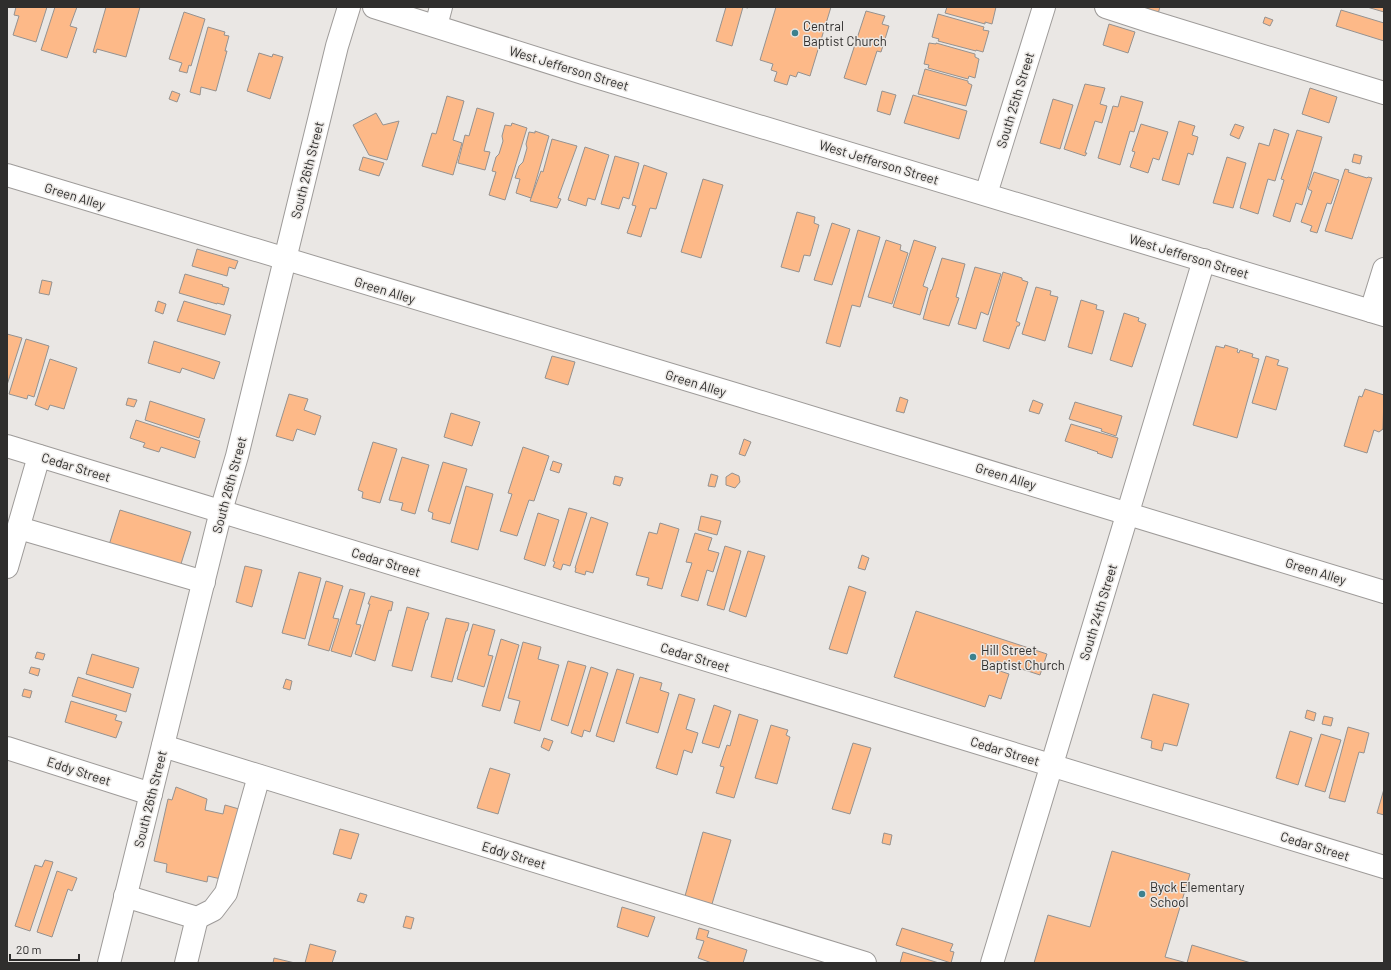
<svg xmlns="http://www.w3.org/2000/svg" width="1391" height="970" font-family="Barlow,sans-serif">
  <rect width="100%" height="100%" fill="#eae7e4"/>
  <g fill="#fdb988" stroke="#959290">
    <polygon points="16,7 47,7 36,42 13,35 19,16 14,15"/>
    <polygon points="55,7 77,7 70,26 77,28 67,58 41,50"/>
    <polygon points="106,7 140,7 126,57 97,49 96,53 93,52"/>
    <polygon points="726,7 748,7 748,8 743,7 732,46 716,41"/>
    <polygon points="776,7 831,7 810,76 798,72 796,77 790,75 787,85 774,81 777,72 771,70 773,64 760,60"/>
    <polygon points="947,7 996,7 992,24 985,22 985,24 945,13"/>
    <polygon points="1124,7 1160,7 1157,17"/>
    <polygon points="1367,7 1384,7 1384,12"/>
    <polygon points="1341,10 1384,23 1384,41 1336,26"/>
    <polygon points="866,11 885,16 882,24 889,26 881,52 877,51 866,85 844,78"/>
    <polygon points="184,12 205,19 191,66 189,65 187,73 179,71 182,63 169,59"/>
    <polygon points="938,14 984,27 983,30 989,31 983,52 976,50 976,51 938,41 939,39 932,37"/>
    <polygon points="1265,17 1273,20 1270,26 1263,23"/>
    <polygon points="1109,24 1135,32 1128,53 1103,45"/>
    <polygon points="208,27 225,32 224,35 229,36 225,51 227,51 216,91 201,87 200,95 190,92"/>
    <polygon points="929,43 936,44 936,43 975,54 975,57 979,59 975,78 969,76 968,79 928,68 929,65 924,64"/>
    <polygon points="259,53 272,57 273,54 283,57 270,99 247,91"/>
    <polygon points="925,69 968,81 968,83 972,85 966,106 918,94"/>
    <polygon points="1085,84 1105,88 1100,104 1107,106 1102,123 1095,121 1085,153 1087,153 1085,156 1064,149"/>
    <polygon points="1310,88 1337,97 1329,123 1302,114"/>
    <polygon points="172,91 180,94 177,102 169,99"/>
    <polygon points="882,91 896,95 890,115 877,111"/>
    <polygon points="913,95 967,111 959,139 904,123"/>
    <polygon points="447,96 464,101 453,140 462,143 453,175 422,166 432,133 436,134"/>
    <polygon points="1121,96 1143,102 1134,132 1130,131 1120,165 1098,158 1113,106 1118,107"/>
    <polygon points="1053,99 1073,105 1060,149 1040,143"/>
    <polygon points="477,108 494,113 484,151 490,152 485,170 458,163 465,135 469,136"/>
    <polygon points="376,113 383,125 399,121 387,160 369,155 353,125"/>
    <polygon points="1179,121 1195,126 1192,135 1198,137 1193,155 1188,153 1179,185 1162,180"/>
    <polygon points="512,123 527,128 505,200 489,195 496,172 492,171 496,157 499,154 503,141 502,136 505,125 511,126"/>
    <polygon points="1141,124 1168,132 1159,160 1153,158 1148,173 1130,167 1135,152 1132,151"/>
    <polygon points="1235,124 1244,127 1239,139 1230,135"/>
    <polygon points="1274,129 1289,134 1275,181 1268,179 1258,214 1240,208 1259,143 1269,146"/>
    <polygon points="1297,130 1322,137 1302,205 1296,203 1290,222 1273,216 1284,180 1281,179"/>
    <polygon points="535,131 549,136 531,198 516,193 520,179 515,178 519,166 523,162 527,148 526,144 529,132 535,133"/>
    <polygon points="552,139 577,146 558,198 561,199 557,208 530,201 541,171 543,172"/>
    <polygon points="585,147 609,155 595,200 588,198 586,206 568,200"/>
    <polygon points="1354,154 1362,156 1360,164 1352,162"/>
    <polygon points="615,156 639,163 629,199 623,197 619,209 601,204"/>
    <polygon points="363,157 384,163 379,176 359,170"/>
    <polygon points="1227,157 1246,163 1233,208 1213,203"/>
    <polygon points="644,165 667,173 656,209 650,208 641,237 627,233 636,206 632,205"/>
    <polygon points="1345,169 1349,170 1348,172 1367,178 1368,177 1372,178 1352,239 1325,231"/>
    <polygon points="1314,172 1339,180 1331,204 1327,203 1317,233 1310,231 1312,226 1301,222 1312,191 1308,189"/>
    <polygon points="703,179 723,185 701,258 681,252"/>
    <polygon points="797,212 815,217 814,223 819,225 810,256 804,255 799,272 781,267"/>
    <polygon points="832,223 850,229 832,285 814,280"/>
    <polygon points="858,230 880,237 860,307 852,305 840,347 826,343"/>
    <polygon points="886,240 901,245 900,250 908,253 892,304 868,297"/>
    <polygon points="914,240 936,247 923,286 928,288 920,315 893,307"/>
    <polygon points="197,249 238,261 235,269 229,267 227,276 192,266"/>
    <polygon points="942,258 965,264 956,297 959,298 949,326 923,319 931,290 932,290"/>
    <polygon points="975,267 1001,274 988,315 981,312 976,329 958,324"/>
    <polygon points="1003,272 1022,278 1022,280 1028,282 1016,321 1020,323 1019,326 1017,326 1009,349 983,341"/>
    <polygon points="185,274 223,285 222,286 229,288 224,305 217,303 217,304 179,293"/>
    <polygon points="42,280 52,282 49,295 39,293"/>
    <polygon points="1036,287 1051,291 1050,295 1058,297 1045,341 1022,334"/>
    <polygon points="1081,300 1097,305 1096,309 1104,311 1092,354 1068,347"/>
    <polygon points="158,301 166,304 163,314 155,311"/>
    <polygon points="184,301 231,315 225,335 177,321"/>
    <polygon points="1124,313 1139,318 1138,321 1146,324 1132,367 1110,360"/>
    <polygon points="7,334 22,338 7,385"/>
    <polygon points="26,339 49,346 34,397 28,395 27,399 9,394"/>
    <polygon points="154,341 220,362 214,379 182,368 180,373 148,363"/>
    <polygon points="1225,345 1238,349 1237,352 1239,353 1240,350 1253,354 1252,357 1259,359 1237,438 1193,425 1216,346 1224,348"/>
    <polygon points="552,356 575,362 568,385 545,378"/>
    <polygon points="1266,356 1279,360 1277,365 1288,368 1276,410 1252,403"/>
    <polygon points="50,359 77,368 64,409 50,405 48,410 35,405"/>
    <polygon points="1365,389 1384,395 1383,429 1379,432 1374,430 1367,453 1344,446 1359,396 1362,397"/>
    <polygon points="289,394 308,399 304,410 321,416 315,435 297,429 293,441 276,436"/>
    <polygon points="900,397 908,400 904,413 896,411"/>
    <polygon points="128,398 137,400 134,407 126,405"/>
    <polygon points="1033,400 1043,404 1039,414 1029,411"/>
    <polygon points="150,401 205,419 199,438 145,420"/>
    <polygon points="1075,402 1122,416 1116,436 1101,431 1102,429 1069,419"/>
    <polygon points="451,413 480,422 472,446 444,437"/>
    <polygon points="136,420 200,441 195,458 161,447 159,452 143,447 145,443 130,438"/>
    <polygon points="1071,424 1118,438 1112,458 1097,453 1098,452 1065,441"/>
    <polygon points="744,439 751,442 745,456 739,454"/>
    <polygon points="373,442 397,449 380,503 362,498 363,492 358,490"/>
    <polygon points="523,447 549,456 534,501 529,500 517,536 500,531 512,494 508,493"/>
    <polygon points="402,457 429,465 415,514 401,510 403,503 389,500"/>
    <polygon points="553,461 562,464 559,473 550,470"/>
    <polygon points="443,462 467,469 450,524 432,519 433,513 428,511"/>
    <polygon points="732,473 739,476 740,482 735,488 726,485 726,477"/>
    <polygon points="711,474 718,476 715,487 708,486"/>
    <polygon points="615,476 623,478 620,486 613,484"/>
    <polygon points="466,486 493,494 478,550 451,542"/>
    <polygon points="569,508 587,513 570,566 563,564 561,570 553,567 555,562 553,561"/>
    <polygon points="120,510 191,532 180,567 109,545"/>
    <polygon points="538,513 559,520 545,566 524,559"/>
    <polygon points="701,516 721,521 717,535 698,530"/>
    <polygon points="591,517 608,523 593,573 586,571 585,575 575,572 576,568 575,568"/>
    <polygon points="660,523 679,529 662,589 647,585 649,578 636,575 649,532 657,534"/>
    <polygon points="695,533 712,538 708,550 719,553 713,572 707,570 698,601 681,596 692,563 686,562"/>
    <polygon points="725,546 741,551 724,610 707,605"/>
    <polygon points="748,551 765,556 746,617 729,611"/>
    <polygon points="862,555 869,558 865,570 858,568"/>
    <polygon points="245,566 262,570 252,607 236,602"/>
    <polygon points="299,572 321,578 305,639 282,633"/>
    <polygon points="326,581 343,586 333,618 339,619 329,651 308,645"/>
    <polygon points="849,586 866,592 847,654 829,649"/>
    <polygon points="350,589 365,593 356,624 361,625 351,657 331,651"/>
    <polygon points="371,596 393,602 391,611 389,610 375,661 355,654 370,604 368,604"/>
    <polygon points="407,607 429,613 427,620 426,620 412,671 392,666"/>
    <polygon points="916,611 1047,654 1040,675 997,661 994,669 1009,674 1001,699 989,695 985,707 894,677"/>
    <polygon points="446,618 469,623 467,631 466,631 452,682 431,677"/>
    <polygon points="473,624 495,630 488,655 493,656 484,687 457,679"/>
    <polygon points="501,639 519,645 500,711 482,706"/>
    <polygon points="523,642 541,647 538,659 559,665 540,731 514,723 520,701 508,698"/>
    <polygon points="37,652 45,654 43,660 35,658"/>
    <polygon points="92,654 139,668 133,688 86,674"/>
    <polygon points="568,661 586,666 568,726 551,720"/>
    <polygon points="31,667 40,669 38,676 29,673"/>
    <polygon points="591,667 608,673 590,732 584,730 582,737 571,733"/>
    <polygon points="617,669 634,674 614,742 596,736"/>
    <polygon points="78,677 131,694 126,712 72,696"/>
    <polygon points="640,677 662,683 660,690 669,693 658,733 626,723"/>
    <polygon points="286,679 292,681 290,690 283,688"/>
    <polygon points="24,689 32,691 30,698 22,696"/>
    <polygon points="679,694 695,699 686,729 698,733 692,753 684,750 677,775 656,768"/>
    <polygon points="1153,694 1189,704 1177,746 1164,743 1162,751 1151,748 1152,741 1141,738"/>
    <polygon points="71,701 117,715 115,720 122,722 116,738 65,722"/>
    <polygon points="714,705 731,711 719,748 702,743"/>
    <polygon points="1307,710 1316,713 1314,721 1305,718"/>
    <polygon points="739,714 758,720 734,798 716,793 724,767 720,766 727,745 730,746"/>
    <polygon points="1324,716 1333,718 1331,726 1322,724"/>
    <polygon points="771,725 788,730 786,735 790,737 777,784 755,778"/>
    <polygon points="1348,727 1369,733 1364,753 1359,752 1345,802 1329,798"/>
    <polygon points="1290,731 1312,738 1298,785 1276,778"/>
    <polygon points="1321,734 1341,740 1325,792 1305,786"/>
    <polygon points="544,738 553,741 549,751 541,747"/>
    <polygon points="853,743 871,748 850,814 832,809"/>
    <polygon points="490,768 510,774 498,814 477,808"/>
    <polygon points="176,787 207,799 205,810 223,814 225,805 239,809 221,879 208,876 207,882 166,872 167,864 154,861 168,799 172,800"/>
    <polygon points="1384,789 1384,815 1377,813"/>
    <polygon points="340,829 359,834 351,859 333,854"/>
    <polygon points="703,832 731,840 712,904 685,896"/>
    <polygon points="884,833 892,835 890,845 882,843"/>
    <polygon points="1112,851 1190,874 1165,957 1187,963 1192,945 1251,963 1034,963 1048,915 1090,927"/>
    <polygon points="45,860 53,862 30,931 15,926 35,865 42,867"/>
    <polygon points="57,871 77,878 72,891 68,889 52,937 37,932"/>
    <polygon points="360,893 367,895 364,903 357,901"/>
    <polygon points="622,907 655,917 648,937 617,927"/>
    <polygon points="406,916 414,918 411,929 403,927"/>
    <polygon points="699,928 709,931 707,937 747,950 743,963 712,963 698,958 704,941 696,939"/>
    <polygon points="902,928 953,944 950,951 954,952 951,963 896,945"/>
    <polygon points="310,944 336,951 332,963 305,963"/>
    <polygon points="903,952 939,963 900,963"/>
    <polygon points="274,958 295,963 273,963"/>
  </g>
  <g fill="none" stroke-linecap="round" stroke-linejoin="round">
    <defs>
      <g id="minor">
        <polyline points="374,7 583,73 1384,315"/>
        <polyline points="1106,7 1149,21 1384,93"/>
        <polyline points="436,26 441,7"/>
        <path d="M7,175C466,315 926,449 1384,592"/>
        <polyline points="986,194 1044,7"/>
        <polyline points="1371,311 1384,269"/>
        <polyline points="7,446 1384,867"/>
        <polyline points="19,528 204,582"/>
        <polyline points="7,567 39,456"/>
        <polyline points="163,746 865,963"/>
        <polyline points="7,748 151,794"/>
        <polyline points="125,896 197,918 213,910 226,893 259,776"/>
        <polyline points="109,963 221,511 237,456 337,46 349,7"/>
        <polyline points="186,963 197,918"/>
        <polyline points="992,963 1204,260"/>
      </g>
    </defs>
    <use href="#minor" stroke="#9e9b99" stroke-width="24"/>
    <use href="#minor" stroke="#fff" stroke-width="22"/>
  </g>
  <g fill="#3c818e" stroke="#eae7e4" stroke-width="1.5">
    <circle cx="795" cy="33" r="4"/>
    <circle cx="973" cy="657" r="4"/>
    <circle cx="1142" cy="894" r="4"/>
  </g>
  <g text-anchor="middle" stroke-width="3" stroke-linejoin="round" paint-order="stroke">
    <g font-size="13" fill="#2f2e2d" stroke="#eae7e4" text-anchor="start">
      <text x="803" y="31">Central<tspan x="803" dy="15">Baptist Church</tspan></text>
      <text x="981" y="655">Hill Street<tspan x="981" dy="15">Baptist Church</tspan></text>
      <text x="1150" y="892">Byck Elementary<tspan x="1150" dy="15">School</tspan></text>
    </g>
    <g font-size="13" fill="#2f2e2d" stroke="#eae7e4">
      <text transform="translate(569 68) rotate(17)" y="5">West Jefferson Street</text>
      <text transform="translate(1015 100) rotate(-73)" y="5">South 25th Street</text>
      <text transform="translate(879 162) rotate(17)" y="5">West Jefferson Street</text>
      <text transform="translate(307 170) rotate(-76)" y="5">South 26th Street</text>
      <text transform="translate(75 196) rotate(17)" y="5">Green Alley</text>
      <text transform="translate(1189 256) rotate(17)" y="5">West Jefferson Street</text>
      <text transform="translate(385 290) rotate(17)" y="5">Green Alley</text>
      <text transform="translate(696 383) rotate(17)" y="5">Green Alley</text>
      <text transform="translate(76 467) rotate(17)" y="5">Cedar Street</text>
      <text transform="translate(1006 476) rotate(17)" y="5">Green Alley</text>
      <text transform="translate(229 485) rotate(-75)" y="5">South 26th Street</text>
      <text transform="translate(386 562) rotate(17)" y="5">Cedar Street</text>
      <text transform="translate(1316 571) rotate(17)" y="5">Green Alley</text>
      <text transform="translate(1098 612) rotate(-73)" y="5">South 24th Street</text>
      <text transform="translate(695 657) rotate(17)" y="5">Cedar Street</text>
      <text transform="translate(1005 751) rotate(17)" y="5">Cedar Street</text>
      <text transform="translate(79 771) rotate(18)" y="5">Eddy Street</text>
      <text transform="translate(150 799) rotate(-76)" y="5">South 26th Street</text>
      <text transform="translate(1315 846) rotate(17)" y="5">Cedar Street</text>
      <text transform="translate(514 855) rotate(17)" y="5">Eddy Street</text>
    </g>
  </g>
  <rect width="1391" height="970" fill="none" stroke="#2f2e2d" stroke-width="16"/>
  <path d="M10 954v6h69v-6" fill="none" stroke="#2f2e2d" stroke-width="2"/>
  <text x="16" y="954" font-size="12" fill="#2f2e2d" stroke="#eae7e4" stroke-width="3" paint-order="stroke">20 m</text>
</svg>
